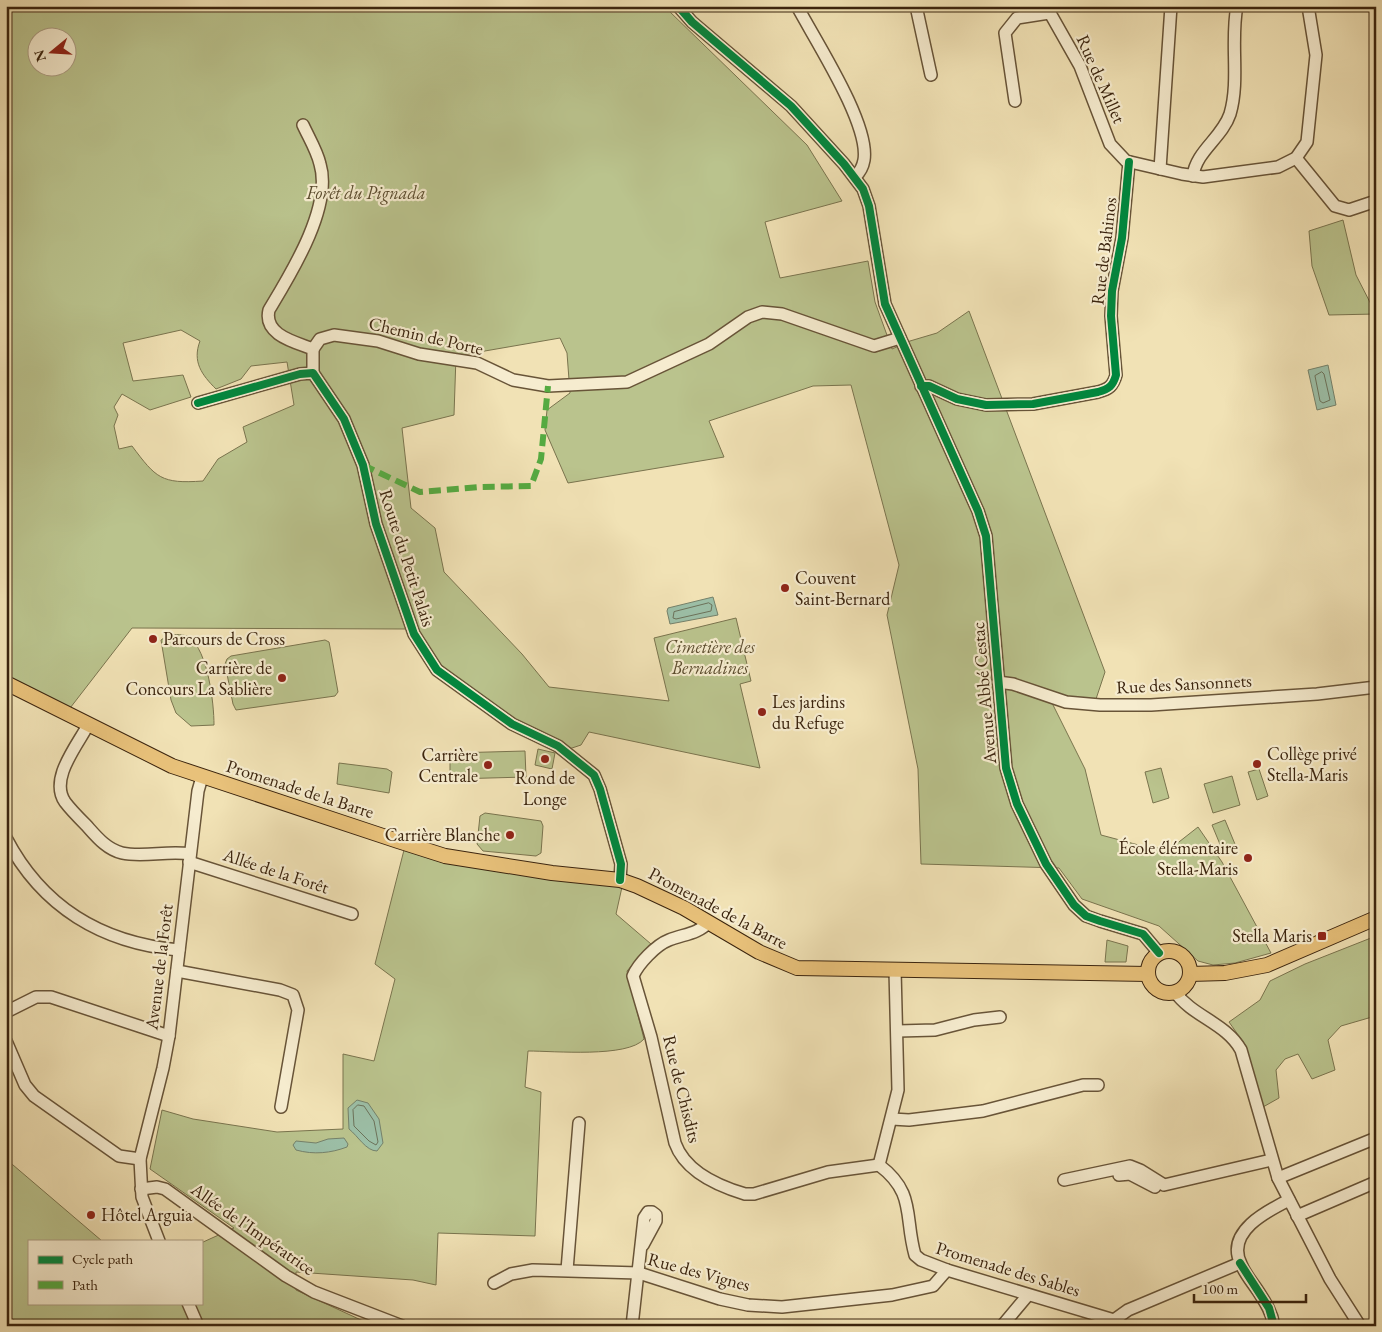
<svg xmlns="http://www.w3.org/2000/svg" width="1382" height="1332" font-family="'EB Garamond',serif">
  <rect width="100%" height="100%" fill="#f1e2b5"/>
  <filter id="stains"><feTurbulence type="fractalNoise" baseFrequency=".004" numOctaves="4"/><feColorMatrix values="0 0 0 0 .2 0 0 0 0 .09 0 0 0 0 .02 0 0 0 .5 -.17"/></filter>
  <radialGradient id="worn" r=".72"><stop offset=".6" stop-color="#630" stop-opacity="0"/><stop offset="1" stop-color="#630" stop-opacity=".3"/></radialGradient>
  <g fill="#bac38d" stroke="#7a744e" fill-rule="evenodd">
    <path d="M6,6H667L668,10L807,145L842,201L765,222L780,278L868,261L875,302L892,349L910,341L937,333L969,311L1105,672L1095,702L1048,695L1085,769L1101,835L1146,847L1170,849L1198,827L1222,862L1271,953L1235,963L1213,965L1198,961L1159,926L1082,899L1059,868L921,864L918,769L887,615L899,565L851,385L813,386L709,421L724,457L568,483L545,430L547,410L570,393L567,353L560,338L456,356L454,415L402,428L411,508L435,528L444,572L522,654L549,687L669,701L654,638L736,618L751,681L740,684L760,768L589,732L581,745L557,753L432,672L406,629L132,628L67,712L6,683ZM38,38H68V68H38ZM181,330L200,341C192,362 202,375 216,389L241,379L251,366L287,362L294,405L243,427L247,442L218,459L203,481C161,484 156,478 132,446L119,449L114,426L118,415L114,407L122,394L150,410L191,397L183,375L133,381L123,343Z"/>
    <polygon points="1343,220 1356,275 1376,314 1329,315 1312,266 1309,231"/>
    <path d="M170,634C175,635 184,634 189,637C208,651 214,703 214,725L191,726L176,713L171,700L161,640Z"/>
    <polygon points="325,640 329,642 330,647 338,692 335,696 236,710 233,704 225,664 227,659 231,656"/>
    <polygon points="538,749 555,753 552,769 535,765"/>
    <polygon points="525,751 526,777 453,779 450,775 450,756 453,753"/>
    <polygon points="339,763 387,769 392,772 389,793 337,784"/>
    <polygon points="1161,768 1169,798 1153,803 1145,772"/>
    <polygon points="1259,769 1268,796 1257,800 1248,772"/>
    <polygon points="1232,776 1240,805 1213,813 1204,784"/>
    <polygon points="485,813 541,821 543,826 541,853 536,856 483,851 477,844 480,816"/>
    <polygon points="1225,820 1237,849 1224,854 1212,825"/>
    <path d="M404,850L441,862L622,887L616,914L651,944L627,971L644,1039C628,1058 554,1051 528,1051L525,1087L541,1092L535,1236L438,1233L436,1285L413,1280L296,1272V1290L374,1326H22L6,1314V1159L102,1241H29V1303H201V1243L234,1228L150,1169L162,1110L193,1119L277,1132L343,1129V1054L374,1061L395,979L375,964Z"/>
    <polygon points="1376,936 1376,1012 1372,1017 1341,1026 1328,1040 1335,1070 1312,1079 1298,1054 1285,1059 1276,1070 1279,1098 1263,1107 1246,1046 1229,1022 1260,1000 1270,981 1305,964"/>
    <polygon points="1107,940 1128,946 1126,962 1105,962"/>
  </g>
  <g fill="#9cbfa7" stroke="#75816a">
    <polygon points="1328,365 1336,405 1317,410 1308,370"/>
    <polygon points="713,597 718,615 670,624 667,611 668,608"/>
    <path d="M357,1100L368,1103L379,1119L383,1143L377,1151C366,1151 358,1136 349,1129L348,1108Z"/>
    <path d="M344,1138L348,1144L347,1147C331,1153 314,1155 296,1150L293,1145L296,1141L316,1143L328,1139Z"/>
  </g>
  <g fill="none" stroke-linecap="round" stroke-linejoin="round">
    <g stroke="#6c725a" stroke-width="1">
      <polygon points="1322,372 1324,374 1330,400 1323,403 1320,401 1315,376"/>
      <polygon points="709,603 712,605 711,611 676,619 673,618 674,612"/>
      <polygon points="358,1105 364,1106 374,1121 378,1142 376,1145 369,1141 354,1126 353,1110"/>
    </g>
    <defs>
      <g id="minor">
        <polyline points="678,6 692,22 791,106 844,164 863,189 869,206 885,304 978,511 986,536 1006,768 1017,804 1046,864 1074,905 1086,916 1100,921 1143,934 1159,953"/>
        <path d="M797,6C815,40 870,124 864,160C863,166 859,173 855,177"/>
        <polyline points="916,6 931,75"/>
        <polyline points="1046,6 1080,66 1110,144 1126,161 1182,174 1203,177 1278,167 1296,158 1307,142 1316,55 1308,6"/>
        <polyline points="1015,101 1005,33 1017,18 1049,13"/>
        <path d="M303,125C309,138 317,151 320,164C333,207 290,275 269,310C263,335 295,342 313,349V373"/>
        <polyline points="1296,158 1335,206 1349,210 1376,201"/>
        <polyline points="1160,169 1171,6"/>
        <path d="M1193,176C1196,151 1222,138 1230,114C1240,80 1230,41 1237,6"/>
        <polyline points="313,349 320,339 334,335 378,341 419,354 477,363 513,380 548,386 627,382 709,344 748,317 762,312 782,314 874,346 900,338"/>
        <path d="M921,386H929L957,399L986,405L1033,404L1098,392C1109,389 1113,386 1116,375L1111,316L1112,291L1122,238L1129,162"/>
        <polyline points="198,403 300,374 313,373 344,419 363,465 376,524 414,634 437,670 512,724 558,746 594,775 600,789 621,864 620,880"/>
        <polyline points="998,682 1013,684 1066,702 1100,705 1151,705 1317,694 1376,687"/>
        <path d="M88,725C77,746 49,779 65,802C71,810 79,818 86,825C96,836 106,849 122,853C144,858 168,850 190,854"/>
        <path d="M6,838C42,907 102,943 179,950"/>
        <polyline points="189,862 352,914"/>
        <path d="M709,922C698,934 684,934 669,940C656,945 638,964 633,976L651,1037L675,1143C685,1171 718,1186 745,1194H754L828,1172L879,1165"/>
        <path d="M895,970L898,1090L879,1165C916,1193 904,1216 915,1255L921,1260L947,1270L1114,1320L1116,1326"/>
        <polyline points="177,971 280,990 293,995 298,1010 281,1107"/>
        <path d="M1175,992C1193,1017 1226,1023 1241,1050L1278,1178L1330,1279L1360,1326"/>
        <polyline points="6,1012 36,997 51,997 169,1036"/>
        <polyline points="898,1031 935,1030 974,1020 1000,1017"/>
        <polyline points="6,1041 25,1085 34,1096 119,1156 140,1159"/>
        <polyline points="892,1119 909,1120 983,1111 1083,1085 1098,1085"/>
        <polyline points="1119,1175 1130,1174 1155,1187"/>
        <polyline points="1278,1178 1376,1138"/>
        <polyline points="1064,1180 1130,1166 1140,1170 1164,1185 1271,1160"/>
        <polyline points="141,1189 157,1187 165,1189 286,1276 314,1292 402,1326"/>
        <polyline points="1297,1216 1376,1182"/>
        <polyline points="159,1241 142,1197 140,1159 163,1068 169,1036 198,791 202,777"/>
        <polyline points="567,1270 579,1123"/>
        <polyline points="494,1283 511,1274 533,1270 639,1273 720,1299 748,1305 782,1307 892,1295 933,1286 947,1270"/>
        <polyline points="188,1303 198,1326"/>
        <polyline points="1114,1320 1128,1310 1240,1263"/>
        <polyline points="632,1326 644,1218 648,1212 652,1212 656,1215 656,1221 643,1245"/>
        <polyline points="1002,1326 1028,1295"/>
        <path d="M1274,1326C1272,1312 1265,1302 1258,1291C1252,1282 1245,1274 1241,1264C1225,1232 1267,1211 1289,1200"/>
      </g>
      <g id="major">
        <polyline points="6,683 172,766 398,841 445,856 552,873 620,880 637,886 684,908 759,952 797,968 1148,974"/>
        <circle cx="1169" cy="972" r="21"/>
        <polyline points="1190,974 1225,973 1267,965 1376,918"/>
      </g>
    </defs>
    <use href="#minor" stroke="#685438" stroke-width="14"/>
    <use href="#major" stroke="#3b240e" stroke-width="16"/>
    <use href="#minor" stroke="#f6eccf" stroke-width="11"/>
    <use href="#major" stroke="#e8c17a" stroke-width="14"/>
    <polyline stroke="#55aa41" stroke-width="6" stroke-dasharray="12 6" stroke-linecap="butt" points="363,465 420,492 479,487 531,486 541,459 548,386"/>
    <defs>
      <g id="cycleway">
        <polyline points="678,6 692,22 791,106 844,164 863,189 869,206 885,304 978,511 986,536 1006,768 1017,804 1046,864 1074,905 1086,916 1100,921 1143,934 1159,953"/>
        <path d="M921,386H929L957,399L986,405L1033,404L1098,392C1109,389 1113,386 1116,375L1111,316L1112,291L1122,238L1129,162"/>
        <polyline points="198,403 300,374 313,373 344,419 363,465 376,524 414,634 437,670 512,724 558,746 594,775 600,789 621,864 620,880"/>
        <polyline points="1240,1263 1269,1308 1274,1326"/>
      </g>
    </defs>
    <use href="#cycleway" stroke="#f6eccf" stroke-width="11"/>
    <use href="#cycleway" stroke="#00873e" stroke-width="8"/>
  </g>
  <g fill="#8f2418" stroke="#f6eccf" stroke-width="2">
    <circle cx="785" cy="588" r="5"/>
    <circle cx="153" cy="639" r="5"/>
    <circle cx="282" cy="678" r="5"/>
    <circle cx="762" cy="712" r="5"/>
    <circle cx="545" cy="759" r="5"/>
    <circle cx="1257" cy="764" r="5"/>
    <circle cx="488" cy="765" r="5"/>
    <circle cx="510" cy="835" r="5"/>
    <circle cx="1248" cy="858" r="5"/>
    <rect x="1317" y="931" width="10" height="10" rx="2.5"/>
    <circle cx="91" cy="1215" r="5"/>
  </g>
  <g text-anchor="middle" stroke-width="4.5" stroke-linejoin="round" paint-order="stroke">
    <g font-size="18" fill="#3b240e" stroke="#f6eccf">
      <text transform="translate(1101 79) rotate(66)" y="6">Rue de Millet</text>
      <text transform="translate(1104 251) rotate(-83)" y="6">Rue de Bahinos</text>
      <text transform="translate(426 336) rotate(13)" y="6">Chemin de Porte</text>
      <text transform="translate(407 558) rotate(72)" y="6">Route du Petit Palais</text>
      <text transform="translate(1184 684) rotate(-3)" y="6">Rue des Sansonnets</text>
      <text transform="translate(984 693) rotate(-95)" y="6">Avenue Abbé Cestac</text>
      <text transform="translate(300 789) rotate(18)" y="6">Promenade de la Barre</text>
      <text transform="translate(276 871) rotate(18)" y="6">Allée de la Forêt</text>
      <text transform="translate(718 908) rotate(28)" y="6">Promenade de la Barre</text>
      <text transform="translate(159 967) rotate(-83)" y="6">Avenue de la Forêt</text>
      <text transform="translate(682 1089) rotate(76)" y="6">Rue de Chisdits</text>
      <text transform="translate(253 1229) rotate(35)" y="6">Allée de l'Impératrice</text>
      <text transform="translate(1008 1269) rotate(17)" y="6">Promenade des Sables</text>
      <text transform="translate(699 1272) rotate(15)" y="6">Rue des Vignes</text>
    </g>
    <g font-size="18" font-style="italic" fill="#5b4c2e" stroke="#f6eccf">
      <text x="366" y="199">Forêt du Pignada</text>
      <text x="710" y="653">Cimetière des<tspan x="710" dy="21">Bernadines</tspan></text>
    </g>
    <g font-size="18" fill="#3b240e" stroke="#f6eccf" text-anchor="start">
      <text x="795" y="584">Couvent<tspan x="795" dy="21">Saint-Bernard</tspan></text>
      <text x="163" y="645">Parcours de Cross</text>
      <text x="272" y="674" text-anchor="end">Carrière de<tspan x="272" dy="21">Concours La Sablière</tspan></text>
      <text x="772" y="708">Les jardins<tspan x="772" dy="21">du Refuge</tspan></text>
      <text x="1267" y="760">Collège privé<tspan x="1267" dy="21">Stella-Maris</tspan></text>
      <text x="478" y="761" text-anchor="end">Carrière<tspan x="478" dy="21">Centrale</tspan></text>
      <text x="545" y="784" text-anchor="middle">Rond de<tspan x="545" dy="21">Longe</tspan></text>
      <text x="500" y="841" text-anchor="end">Carrière Blanche</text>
      <text x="1238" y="854" text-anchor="end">École élémentaire<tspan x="1238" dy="21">Stella-Maris</tspan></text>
      <text x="1312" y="942" text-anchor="end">Stella Maris</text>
      <text x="101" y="1221">Hôtel Arguia</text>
    </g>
  </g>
  <rect width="1382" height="1332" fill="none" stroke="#f1e2b5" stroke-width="25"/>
  <rect x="8" y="8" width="1367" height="1317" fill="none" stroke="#3b240e" stroke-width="2.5"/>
  <rect x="12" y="12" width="1357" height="1307" fill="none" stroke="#3b240e"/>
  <rect x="28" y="1240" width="175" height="65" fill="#f6eccf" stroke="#ab9c82"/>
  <rect x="38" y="1256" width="25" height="8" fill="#00873e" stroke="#ab9c82"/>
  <text x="72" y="1264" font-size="15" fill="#3b240e">Cycle path</text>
  <rect x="38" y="1281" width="25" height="8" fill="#55aa41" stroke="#ab9c82"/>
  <text x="72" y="1290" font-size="15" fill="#3b240e">Path</text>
  <g transform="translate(52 52) rotate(252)"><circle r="24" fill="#f6eccf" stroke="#ab9c82"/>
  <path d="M0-4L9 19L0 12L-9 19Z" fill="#8f2418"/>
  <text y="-8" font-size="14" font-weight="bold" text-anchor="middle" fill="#3b240e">N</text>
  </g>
  <path d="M1194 1294v8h112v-8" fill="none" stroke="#3b240e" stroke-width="2.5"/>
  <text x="1202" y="1294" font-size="15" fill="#3b240e" stroke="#f6eccf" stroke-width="4" paint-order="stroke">100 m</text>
  <rect width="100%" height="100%" filter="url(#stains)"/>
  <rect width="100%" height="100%" fill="url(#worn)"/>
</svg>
